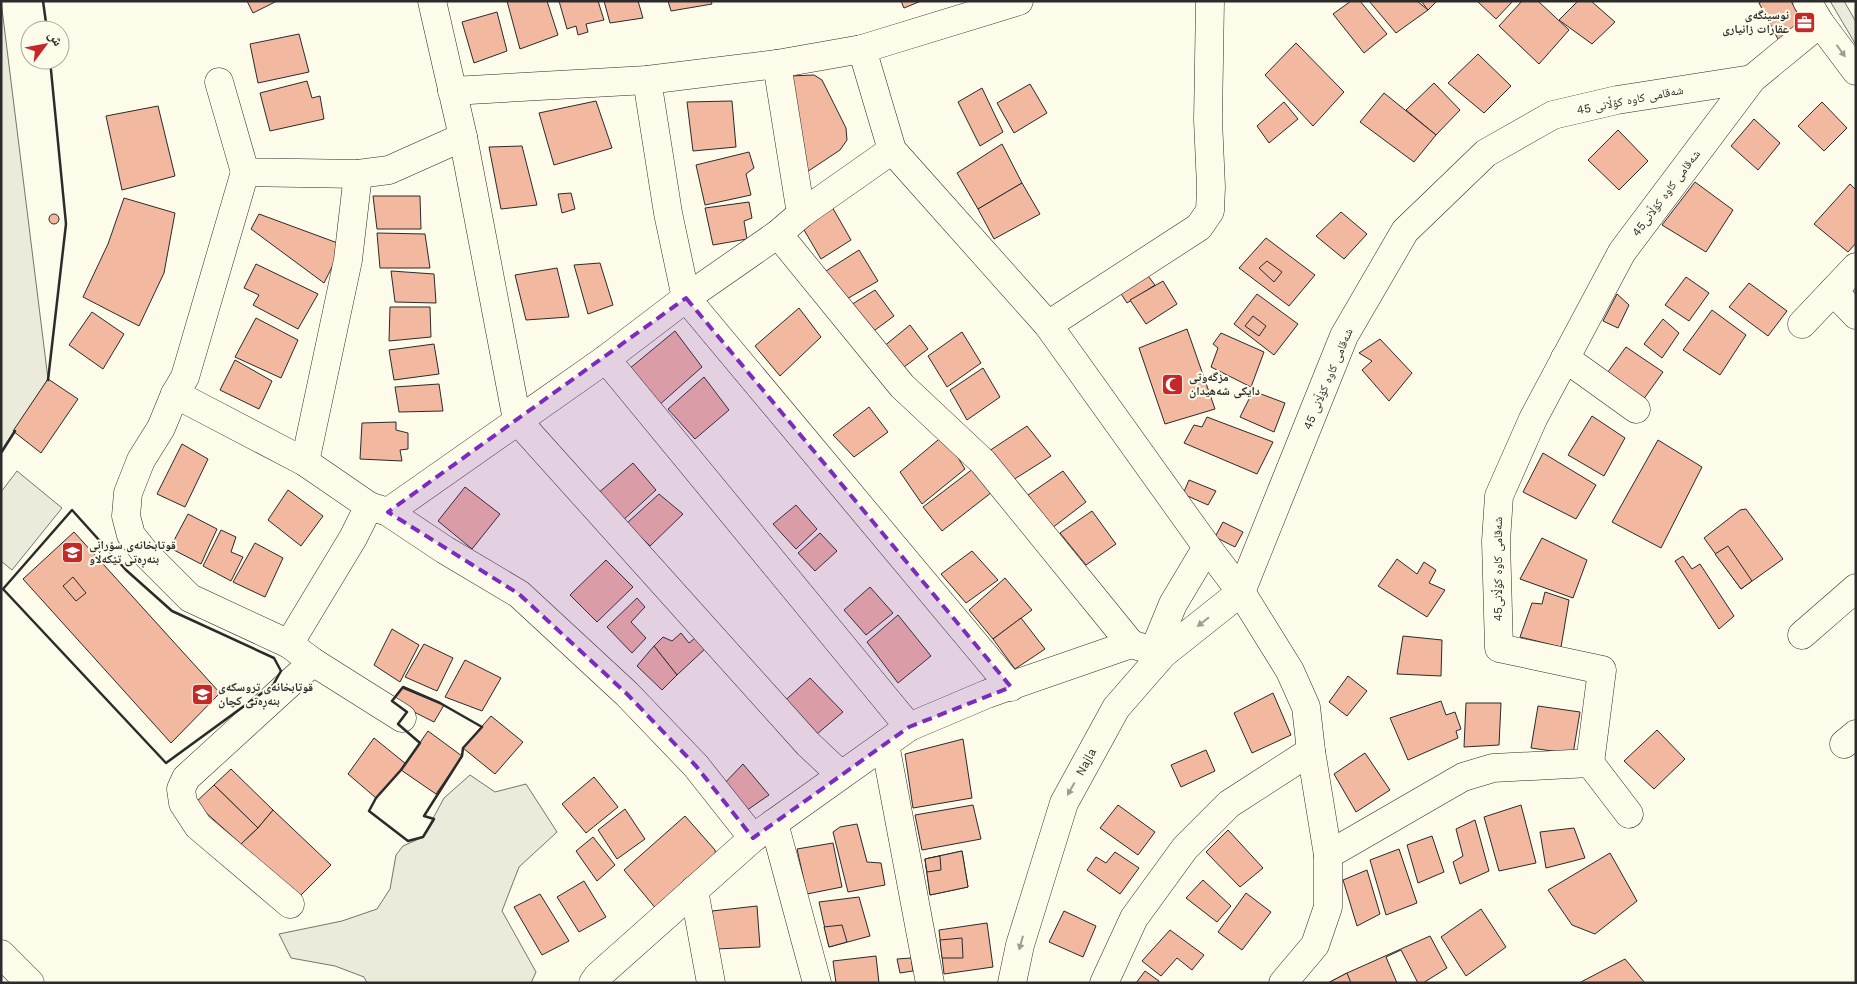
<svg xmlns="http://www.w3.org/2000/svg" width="1857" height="984" font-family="'Work Sans','Noto Naskh Arabic',sans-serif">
  <rect width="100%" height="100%" fill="#fdfbea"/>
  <g fill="#ecebdb" stroke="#74746e">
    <polygon points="1,1 48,379 1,451"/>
    <polygon points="1830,1 1844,1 1856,22 1856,45"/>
    <polygon points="17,471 62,508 12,570 1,561 1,492"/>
    <polygon points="470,775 495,792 526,784 557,832 519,867 502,911 536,972 531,983 367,983 364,977 335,966 291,958 279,934 342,921 377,909 390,889 396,855 403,846 423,837 444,798"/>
  </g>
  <g fill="#f2b8a0" stroke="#2b2b2b">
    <polygon points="247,1 277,1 253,13"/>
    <polygon points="507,1 547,1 558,35 520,49"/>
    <polygon points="559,1 598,1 604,20 586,24 588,32 578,35 576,26 567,29"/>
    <polygon points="604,1 638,1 643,18 610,23"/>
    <polygon points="668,1 711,1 712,4 671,11"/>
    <polygon points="901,1 921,1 904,8"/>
    <polygon points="1351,1 1360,1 1387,34 1364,53 1333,14"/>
    <polygon points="1369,1 1417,1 1428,10 1396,33"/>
    <polygon points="1421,1 1437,1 1428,10"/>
    <polygon points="1477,1 1513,1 1496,19"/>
    <polygon points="1522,1 1538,1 1569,30 1539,64 1499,26"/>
    <polygon points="1578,1 1591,1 1615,22 1592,44 1559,20"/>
    <polygon points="1762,1 1791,1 1805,28 1779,41 1759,3"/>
    <polygon points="497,12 507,51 474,63 462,22"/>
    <polygon points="299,34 309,72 258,83 250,44"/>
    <polygon points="1296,43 1344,92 1313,126 1265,75"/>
    <polygon points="1478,54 1511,86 1484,113 1448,83"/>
    <polygon points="814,75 822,80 846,128 847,140 840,150 804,174 790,76"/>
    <polygon points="307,81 312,98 320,96 324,119 270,131 260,93"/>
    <polygon points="1434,83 1460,110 1436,135 1406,110"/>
    <polygon points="1030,84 1047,113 1014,133 997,103"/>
    <polygon points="982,88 1003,132 980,146 958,102"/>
    <polygon points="1384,93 1436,135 1414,162 1360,122"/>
    <polygon points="596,101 612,148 554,165 539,113"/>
    <polygon points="732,101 736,147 693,151 687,102"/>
    <polygon points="1284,102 1298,119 1269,143 1257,126"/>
    <polygon points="1822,102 1847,128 1824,151 1798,126"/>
    <polygon points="158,106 175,176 122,190 106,116"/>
    <polygon points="1754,119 1780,143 1758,170 1731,146"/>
    <polygon points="1618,130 1648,161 1619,190 1588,160"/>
    <polygon points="1002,144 1022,183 978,209 957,173"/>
    <polygon points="522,146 537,205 501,209 489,147"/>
    <polygon points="749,152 754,168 746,174 751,195 705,205 696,165"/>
    <polygon points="1695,182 1733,210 1706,252 1662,225"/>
    <polygon points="1022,183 1040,214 994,239 978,209"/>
    <polygon points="1850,184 1856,190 1856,243 1848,252 1814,224"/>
    <polygon points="571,193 575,209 562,213 558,194"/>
    <polygon points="373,196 420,196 421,229 377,229"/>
    <polygon points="124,198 175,213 164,273 139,326 83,297 108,244"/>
    <polygon points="749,202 752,218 744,221 747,239 713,245 705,208"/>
    <polygon points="831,205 851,240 821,259 800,223"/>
    <polygon points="1341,212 1367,234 1344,259 1316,236"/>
    <polygon points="259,214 343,245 324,283 251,229"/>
    <circle cx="54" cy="219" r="5"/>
    <polygon points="377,233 425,234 430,268 380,268"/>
    <polygon points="1266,238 1315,275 1289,306 1239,268"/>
    <polygon points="859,250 878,281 845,300 826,271"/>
    <polygon points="1267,261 1282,272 1274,282 1259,268"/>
    <polygon points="600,263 613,305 588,314 574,265"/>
    <polygon points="256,264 318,294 298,329 253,305 259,295 244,288"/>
    <polygon points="557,268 569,317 526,320 515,275"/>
    <polygon points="1142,268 1155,285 1127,303 1116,286"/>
    <polygon points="391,271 434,274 436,303 395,302"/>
    <polygon points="1686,277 1709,293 1689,321 1665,305"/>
    <polygon points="1163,281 1177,304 1146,324 1130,300"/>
    <polygon points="1749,283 1787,311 1768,336 1729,307"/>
    <polygon points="875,290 894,316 867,336 846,308"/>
    <polygon points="1257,294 1298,324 1274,355 1234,324"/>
    <polygon points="1617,294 1629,305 1618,328 1603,321"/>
    <polygon points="390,307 430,307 431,337 389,341"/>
    <polygon points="799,308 821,337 780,376 755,346"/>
    <polygon points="1712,310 1746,335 1720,375 1683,350"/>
    <polygon points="92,312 124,334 103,369 69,345"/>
    <polygon points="1253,316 1266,326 1259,336 1245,326"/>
    <polygon points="256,318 298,340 281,378 235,357"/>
    <polygon points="1663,319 1679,333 1662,358 1644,344"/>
    <polygon points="910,325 928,349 900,370 883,347"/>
    <polygon points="1187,329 1215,409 1165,424 1139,348"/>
    <polygon points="675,331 702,367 658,406 629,369"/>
    <polygon points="962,332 981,363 947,387 928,356"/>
    <polygon points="1221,333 1264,352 1251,387 1211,367 1218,348 1213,344"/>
    <polygon points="1380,339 1412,373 1389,401 1362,370 1372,361 1359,353"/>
    <polygon points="434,344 439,374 394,380 389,350"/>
    <polygon points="1626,347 1663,372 1643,400 1605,376"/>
    <polygon points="235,360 272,381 259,409 220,390"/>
    <polygon points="983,368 1000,397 967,420 950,390"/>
    <polygon points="704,377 729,410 695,439 668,409"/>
    <polygon points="48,379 78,399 41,453 13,431"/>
    <polygon points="439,384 443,411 399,412 395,387"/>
    <polygon points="1253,391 1285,403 1274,432 1240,417"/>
    <polygon points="869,407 888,432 854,457 833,435"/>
    <polygon points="1592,416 1625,438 1604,476 1568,455"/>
    <polygon points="1207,417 1273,442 1257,474 1184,443 1194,425 1202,427"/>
    <polygon points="396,422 396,430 408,433 408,449 400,450 402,461 360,459 362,423"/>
    <polygon points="1027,426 1051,456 1013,480 989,451"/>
    <polygon points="944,435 965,469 922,504 900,472"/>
    <polygon points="1658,440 1702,467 1661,548 1612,522"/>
    <polygon points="182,444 208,459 185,507 157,494"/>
    <polygon points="1543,453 1596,485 1576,519 1523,492"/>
    <polygon points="633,463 656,490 620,523 596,495"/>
    <polygon points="978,465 996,489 942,531 923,507"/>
    <polygon points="1063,471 1086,502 1052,528 1028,495"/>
    <polygon points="1189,480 1216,491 1208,505 1183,494"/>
    <polygon points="465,487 500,514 472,549 438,521"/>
    <polygon points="288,490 323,516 301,546 268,520"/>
    <polygon points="659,494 683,514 650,546 627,523"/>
    <polygon points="796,505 817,529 796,549 773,524"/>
    <polygon points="1746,509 1783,559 1741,589 1704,538 1740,510"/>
    <polygon points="1092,511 1116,544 1086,565 1060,533"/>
    <polygon points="188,514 217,529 201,564 170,548"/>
    <polygon points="1223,522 1243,532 1235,547 1215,537"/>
    <polygon points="221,530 236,537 231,552 243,557 231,581 203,566"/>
    <polygon points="74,532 220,693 171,743 23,579"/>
    <polygon points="820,533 837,551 815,571 798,553"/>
    <polygon points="1542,538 1587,560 1573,598 1520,579"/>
    <polygon points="255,543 283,558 265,597 233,582"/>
    <polygon points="1728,546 1752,581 1741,589 1715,554"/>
    <polygon points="972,551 998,580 966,603 941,574"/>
    <polygon points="1683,556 1692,569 1700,564 1734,616 1719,629 1675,561"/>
    <polygon points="1397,559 1417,574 1424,562 1436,570 1429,583 1445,590 1427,617 1378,586"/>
    <polygon points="606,560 633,587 597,622 570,595"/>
    <polygon points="73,577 86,593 76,601 63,586"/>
    <polygon points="1005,578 1032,610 993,639 969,610"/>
    <polygon points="870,587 893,613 866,635 844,610"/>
    <polygon points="1545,592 1569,600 1561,647 1520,637 1532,603 1542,604"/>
    <polygon points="637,598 645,607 631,622 646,638 632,653 607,627"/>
    <polygon points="898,615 931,656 898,683 867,642"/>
    <polygon points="1021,618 1045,649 1015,669 993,639"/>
    <polygon points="392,629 419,645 400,682 374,665"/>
    <polygon points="681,633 689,643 695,638 706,648 677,675 654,646 663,637 672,641"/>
    <polygon points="1403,636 1442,640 1441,676 1397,674"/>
    <polygon points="424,644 453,658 437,691 405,677"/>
    <polygon points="654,646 677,675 662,690 637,666"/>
    <polygon points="465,660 501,678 482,711 445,697"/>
    <polygon points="1348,676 1367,691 1347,716 1329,702"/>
    <polygon points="810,678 843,712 811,739 780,705"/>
    <polygon points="402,688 444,705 434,722 392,701"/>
    <polygon points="1273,693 1291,735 1252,753 1234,713"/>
    <polygon points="1441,701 1446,715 1455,712 1461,729 1456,731 1458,738 1408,760 1390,718"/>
    <polygon points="1466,703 1501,703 1499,745 1464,747"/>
    <polygon points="1538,706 1580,712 1573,754 1531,748"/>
    <polygon points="491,716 523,742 495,774 463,748"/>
    <polygon points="1657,730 1685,759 1654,789 1624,761"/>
    <polygon points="428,731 462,756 436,794 401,770"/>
    <polygon points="374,738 406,764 376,798 348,774"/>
    <polygon points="963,739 972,798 913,808 905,754"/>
    <polygon points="1206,750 1215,771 1181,787 1171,765"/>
    <polygon points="1365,753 1390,790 1356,812 1334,774"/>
    <polygon points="743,764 769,795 740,815 719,789"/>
    <polygon points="231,769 273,810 258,828 214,785"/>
    <polygon points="594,777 618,807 586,833 562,804"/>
    <polygon points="214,785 258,828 241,844 195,803"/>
    <polygon points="973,805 981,839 922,850 915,815"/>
    <polygon points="1118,805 1155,832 1138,855 1100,828"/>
    <polygon points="1521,805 1536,863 1499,871 1484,817"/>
    <polygon points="625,809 645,839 617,859 598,830"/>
    <polygon points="273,810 331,865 300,896 241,844 258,828"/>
    <polygon points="685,816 715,850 716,859 657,910 624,870"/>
    <polygon points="1475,820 1489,871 1460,884 1453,862 1463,856 1456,829"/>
    <polygon points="857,824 867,862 881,863 885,885 848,892 833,832 840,827"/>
    <polygon points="1574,828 1585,858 1546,868 1540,832"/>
    <polygon points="1228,830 1263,868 1240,887 1206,852"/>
    <polygon points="1432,836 1444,872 1418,883 1407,845"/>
    <polygon points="593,837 615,865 597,881 576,851"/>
    <polygon points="833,843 842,887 807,894 797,849"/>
    <polygon points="1399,849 1417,903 1386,915 1370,860"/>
    <polygon points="962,851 968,887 930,895 925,859"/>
    <polygon points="962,851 968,887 930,895 925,859"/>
    <polygon points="1115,852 1139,868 1120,894 1087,870 1096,857 1106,863"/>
    <polygon points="1610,853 1637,901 1595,934 1572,925 1548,890"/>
    <polygon points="940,856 941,870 927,872 925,859"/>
    <polygon points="1367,870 1380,914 1357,926 1343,880"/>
    <polygon points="1203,880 1231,906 1217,922 1186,898"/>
    <polygon points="584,881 606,917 579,932 557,897"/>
    <polygon points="1246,893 1271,912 1242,950 1218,932"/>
    <polygon points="540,894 569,941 542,955 514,907"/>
    <polygon points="859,897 870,936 829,947 819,902"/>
    <polygon points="757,906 760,947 716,949 712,911"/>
    <polygon points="1481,909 1506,947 1466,976 1441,937"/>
    <polygon points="1064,911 1096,926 1083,957 1049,942"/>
    <polygon points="987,923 993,967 944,974 939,930"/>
    <polygon points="842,925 847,942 829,947 824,927"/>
    <polygon points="1170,930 1204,955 1192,970 1177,958 1161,976 1142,961"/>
    <polygon points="1430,936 1447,968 1423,983 1418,983 1401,950 1386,957 1397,983 1328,983 1347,973"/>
    <polygon points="962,938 963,958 942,958 940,940"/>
    <polygon points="876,956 879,983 836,983 833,961"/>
    <polygon points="911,958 913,971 900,973 897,959"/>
    <polygon points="1625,959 1645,983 1579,983"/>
    <polygon points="1145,971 1159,981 1158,983 1136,983"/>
    <polygon points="1347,973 1351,983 1328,983"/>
  </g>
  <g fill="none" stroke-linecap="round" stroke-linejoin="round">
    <defs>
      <g id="minor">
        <polyline points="432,1 463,137 517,420 808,744 841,775"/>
        <polyline points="862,49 892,150 1048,325 1199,227 1210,211 1211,187 1208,120 1210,1"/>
        <polyline points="777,64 801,214"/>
        <polyline points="647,80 668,213 686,298 1011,687"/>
        <polyline points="219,82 245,172 358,174 389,170 463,137"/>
        <polyline points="452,91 647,80 777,64 862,49 1019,1"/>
        <polyline points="245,172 185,377 175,394 161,428 141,460 128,493 126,516 131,535 147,555 190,598 289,644 313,662 402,718"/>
        <polyline points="778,234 902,386 983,462 1131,644 1163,654 1159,638 1173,604 1207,547"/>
        <polyline points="1833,291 1856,315"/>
        <polyline points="1802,324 1856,267"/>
        <polyline points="1048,325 1207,547 1241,592 1344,336 1405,231 1486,153 1553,115 1617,100 1752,79"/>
        <polyline points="1565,358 1636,409"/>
        <polyline points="606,359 909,727"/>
        <polyline points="175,394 305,462 369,506 388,512 445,550 519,594 627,694 696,766 753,838"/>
        <polyline points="305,462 348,260 358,174"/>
        <polyline points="388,512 606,359 686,298 778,234 801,214 892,150"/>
        <polyline points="1802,635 1856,588"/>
        <polyline points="289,644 353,538 369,506"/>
        <polyline points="885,744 930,983"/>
        <polyline points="1844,744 1856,734"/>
        <polyline points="1590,763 1629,814"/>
        <polyline points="774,823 817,983"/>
        <polyline points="1328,855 1463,777 1493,768 1590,763 1602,670 1499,648 1496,541 1499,496 1533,419 1622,252 1752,79 1820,23"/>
        <polyline points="694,890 711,983"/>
        <polyline points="290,904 198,826 183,803 181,789 186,778 313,662"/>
        <polyline points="1,954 30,983"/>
        <polyline points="593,983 598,976 753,838 909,727 987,694 1131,644"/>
        <polyline points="1012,983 1020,945 1064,803 1116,708 1163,654 1241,592 1290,671 1306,707 1311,751 1328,855 1328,907 1315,945 1283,983"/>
        <polyline points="1104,983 1134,918 1185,848 1229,804 1311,751"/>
      </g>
      <polyline id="major" points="1807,1 1820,23 1856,71"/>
    </defs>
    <use href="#minor" stroke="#2b2b2b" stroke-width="29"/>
    <use href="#major" stroke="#2b2b2b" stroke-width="29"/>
    <use href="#minor" stroke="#fdfbea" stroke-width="28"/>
    <use href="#major" stroke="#fdfbea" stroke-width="28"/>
    <g stroke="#2b2b2b" stroke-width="2.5">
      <polyline points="43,1 47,30"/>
      <polyline points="48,380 66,224 50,60"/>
      <polyline points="1,453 15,431"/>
      <polygon points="72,510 126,570 172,611 274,658 281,671 273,685 166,763 3,589"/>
      <polygon points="403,687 440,703 482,727 463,748 462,756 424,816 434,819 423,837 408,841 369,811 376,798 401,770 420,743 398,724 407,712 392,701"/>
    </g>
  </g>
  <defs><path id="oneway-solid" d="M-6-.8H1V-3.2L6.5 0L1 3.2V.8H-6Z" transform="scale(1.25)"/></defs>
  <g fill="#9e9d94">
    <use href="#oneway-solid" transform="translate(1841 51) rotate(54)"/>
    <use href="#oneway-solid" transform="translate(1203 622) rotate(142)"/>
    <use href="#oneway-solid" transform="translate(1071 789) rotate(119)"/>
    <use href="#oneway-solid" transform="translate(1021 943) rotate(105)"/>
  </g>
  <path fill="#7b2cbf" fill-opacity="0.2" stroke="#7b2cbf" stroke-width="4" stroke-dasharray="10 6" stroke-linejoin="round" d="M686,298L1011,687L909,727L753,838L696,766L627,694L519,594L388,512Z"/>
  <defs>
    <symbol id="office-square" viewBox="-11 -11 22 22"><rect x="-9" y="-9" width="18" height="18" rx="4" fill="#c62828" stroke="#fdfbea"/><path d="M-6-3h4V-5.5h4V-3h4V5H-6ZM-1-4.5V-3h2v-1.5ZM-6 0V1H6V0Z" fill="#fff"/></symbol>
    <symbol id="mosque-square" viewBox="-11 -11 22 22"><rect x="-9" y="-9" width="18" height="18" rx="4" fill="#c62828" stroke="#fdfbea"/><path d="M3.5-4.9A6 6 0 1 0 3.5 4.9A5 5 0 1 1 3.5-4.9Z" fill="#fff"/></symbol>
    <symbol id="school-square" viewBox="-11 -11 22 22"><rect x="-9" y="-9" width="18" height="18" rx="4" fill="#c62828" stroke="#fdfbea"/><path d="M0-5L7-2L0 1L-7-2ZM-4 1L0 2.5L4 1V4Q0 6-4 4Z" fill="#fff"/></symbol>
  </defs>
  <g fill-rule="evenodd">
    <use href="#office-square" x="1792" y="10" width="25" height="25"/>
    <use href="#mosque-square" x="1160" y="372" width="25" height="25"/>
    <use href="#school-square" x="60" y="540" width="25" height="25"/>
    <use href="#school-square" x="190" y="682" width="25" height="25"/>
  </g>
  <g text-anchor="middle" stroke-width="4" stroke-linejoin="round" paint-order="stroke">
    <g font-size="12" font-weight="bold" fill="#2b2b2b" stroke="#fdfbea" text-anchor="start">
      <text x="1789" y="19" text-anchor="end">نوسینگەی<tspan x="1789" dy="14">عقارات زانیاری</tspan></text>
      <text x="1189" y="381">مزگەوتی<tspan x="1189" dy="14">دایکی شەهیدان</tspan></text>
      <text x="89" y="549">قوتابخانەی سۆرانی<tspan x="89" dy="14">بنەڕەتی تێکەڵاو</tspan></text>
      <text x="218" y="691">قوتابخانەی تروسکەی<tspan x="218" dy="14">بنەڕەتی کچان</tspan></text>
    </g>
    <g font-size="12" fill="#2b2b2b" stroke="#fdfbea">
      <text transform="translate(1630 100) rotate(-11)" y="4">شەقامی کاوە کۆڵانی 45</text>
      <text transform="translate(1666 193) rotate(-53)" y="4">شەقامی کاوە کۆڵانی45</text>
      <text transform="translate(1328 379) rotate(-67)" y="4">شەقامی کاوە کۆڵانی 45</text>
      <text transform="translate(1498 569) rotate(-90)" y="4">شەقامی کاوە کۆڵانی45</text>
      <text transform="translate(1086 762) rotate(-61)" y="4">Najla</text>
    </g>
  </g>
  <rect width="1857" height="984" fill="none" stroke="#2b2b2b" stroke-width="5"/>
  <g transform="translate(45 45) rotate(58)"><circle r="24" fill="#fdfbea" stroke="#a9a89e"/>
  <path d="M0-4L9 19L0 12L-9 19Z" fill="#c62828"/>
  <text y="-8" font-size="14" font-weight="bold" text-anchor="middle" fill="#2b2b2b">ش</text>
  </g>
</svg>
